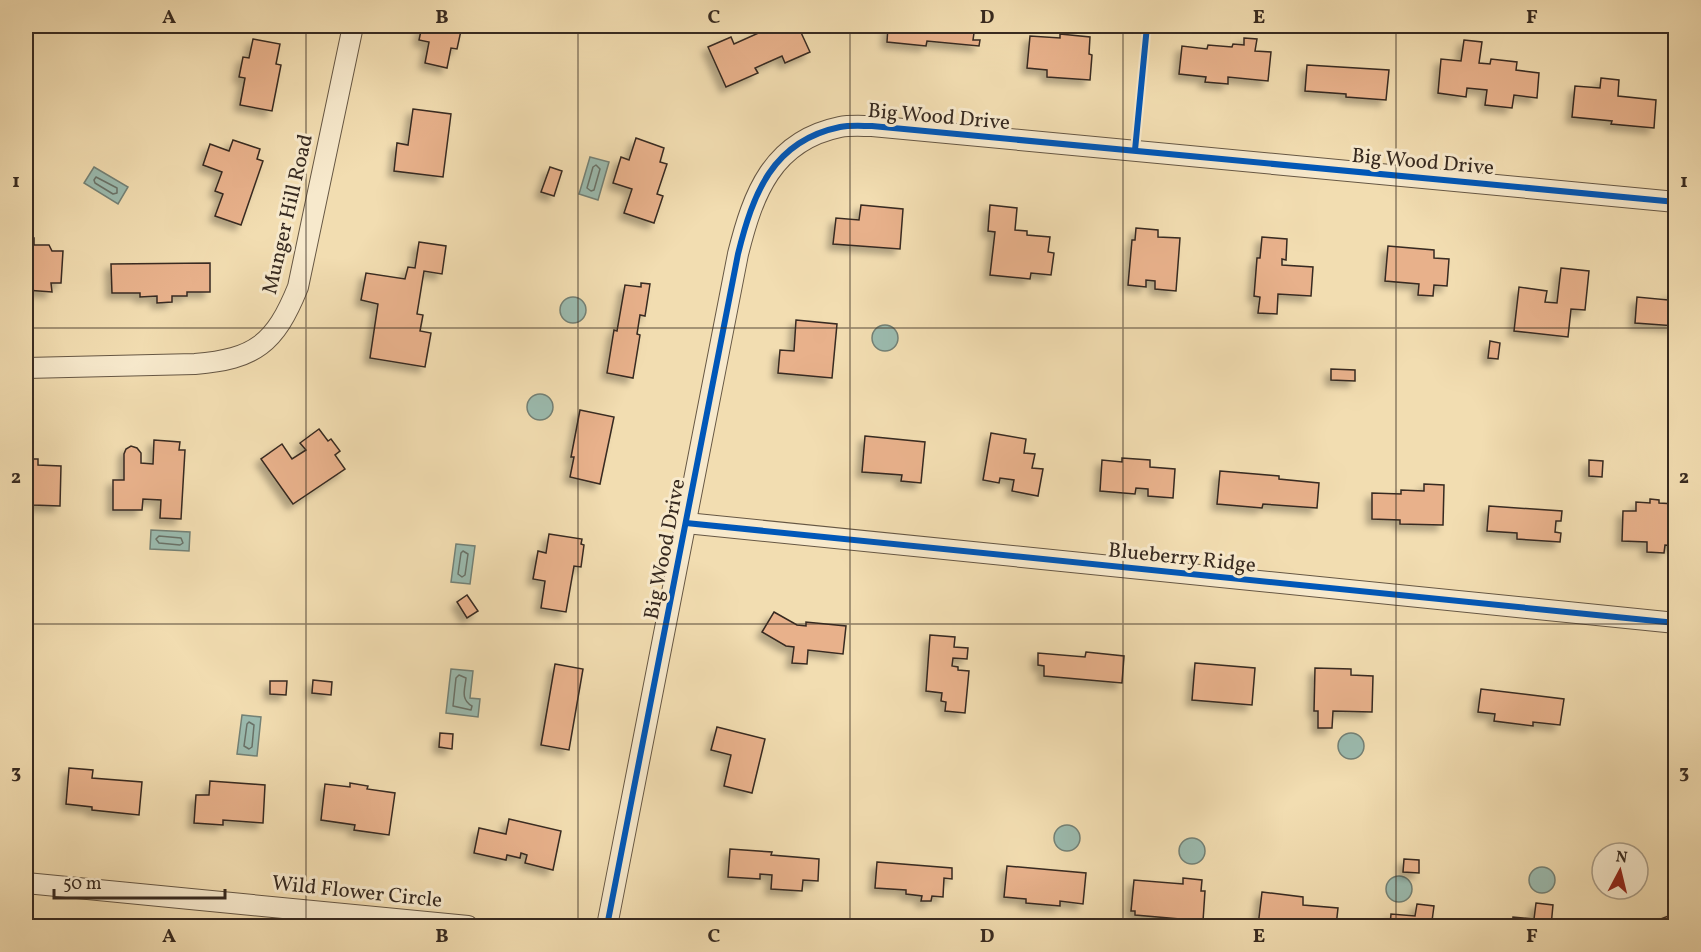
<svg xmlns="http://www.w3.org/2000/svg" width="1701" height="952" font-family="Vollkorn,serif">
  <defs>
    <filter id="shadow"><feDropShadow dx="-5.5" dy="5.5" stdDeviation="3" flood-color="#0004"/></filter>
  </defs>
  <rect width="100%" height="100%" fill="#f2ddb1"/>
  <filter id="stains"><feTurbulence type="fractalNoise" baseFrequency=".00333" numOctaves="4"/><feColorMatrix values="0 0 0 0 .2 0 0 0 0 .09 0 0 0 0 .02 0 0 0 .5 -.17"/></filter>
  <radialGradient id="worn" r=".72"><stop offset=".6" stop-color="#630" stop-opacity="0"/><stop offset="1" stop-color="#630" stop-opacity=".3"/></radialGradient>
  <g fill="#9bbbaf" stroke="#738176" stroke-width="1.5">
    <polygon points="590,157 609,162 598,200 579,194"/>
    <polygon points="94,167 128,187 118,204 84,183"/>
    <circle cx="573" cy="310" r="13"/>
    <circle cx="885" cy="338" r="13"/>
    <circle cx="540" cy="407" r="13"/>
    <polygon points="151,530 190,532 189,551 150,549"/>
    <polygon points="456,544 475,546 470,584 451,582"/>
    <polygon points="451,669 473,671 470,698 480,699 478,717 446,713"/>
    <polygon points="242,715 261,717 257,756 237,754"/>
    <circle cx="1351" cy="746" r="13"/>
    <circle cx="1067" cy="838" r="13"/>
    <circle cx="1192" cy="851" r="13"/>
    <circle cx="1542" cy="880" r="13"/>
    <circle cx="1399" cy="889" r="13"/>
  </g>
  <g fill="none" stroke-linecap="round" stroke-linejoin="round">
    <g stroke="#697268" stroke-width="1.5">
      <polygon points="596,165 600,169 594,190 591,191 587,188 593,167"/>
      <polygon points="96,177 117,188 117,193 113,194 95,183 94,180"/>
      <polygon points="159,536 181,538 183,543 180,545 159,543 156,539"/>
      <polygon points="463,551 468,554 465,575 462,577 458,574 461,553"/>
      <path d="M459,675L466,678C465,689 460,699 472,706L471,710L453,706L456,678Z"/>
      <polygon points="249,722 254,725 252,747 249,749 244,746 247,724"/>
    </g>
  </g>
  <g fill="#e8b18b" stroke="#372a20" stroke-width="1.5" filter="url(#shadow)">
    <polygon points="422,26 462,26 457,49 451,48 447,68 425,63 429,42 419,40"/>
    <polygon points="771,26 798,26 810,52 785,63 782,56 755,68 758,73 726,87 708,47 731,37 734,44 772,27"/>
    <polygon points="888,26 975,26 973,40 980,40 979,46 927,41 926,46 887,42"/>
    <polygon points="1060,34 1090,37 1089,54 1092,55 1090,80 1047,77 1047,70 1027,68 1030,36 1060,38"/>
    <polygon points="1244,38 1257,39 1255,51 1271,52 1268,81 1228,77 1228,84 1205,82 1206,77 1179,74 1182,46 1207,49 1208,45 1232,47 1233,44 1244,45"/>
    <polygon points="253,39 280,44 276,64 281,65 272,111 240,105 245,78 239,77 243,57 249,58"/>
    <polygon points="1464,40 1482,42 1479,63 1490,64 1491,59 1517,62 1516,70 1539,73 1537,98 1514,95 1512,108 1485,105 1487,90 1467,88 1466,97 1438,93 1441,59 1461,61"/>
    <polygon points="1307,65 1389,70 1386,100 1346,97 1346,94 1305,91"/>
    <polygon points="1601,78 1619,80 1618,96 1656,100 1654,128 1611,124 1612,121 1572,117 1575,86 1600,88"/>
    <polygon points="413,109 451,114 443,177 394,171 397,143 408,145"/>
    <polygon points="636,138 664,148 660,162 667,164 657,194 663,196 654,223 624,213 632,189 613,183 621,157 629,160"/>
    <polygon points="233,140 260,149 257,159 263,161 241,225 215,216 223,194 215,191 222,172 203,165 210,144 229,151"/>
    <polygon points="550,167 562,171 554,196 541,192"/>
    <polygon points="861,205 903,209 900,249 833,244 836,218 859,220"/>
    <polygon points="990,205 1017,208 1015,230 1027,231 1027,235 1050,237 1048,252 1054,253 1051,275 1031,273 1030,279 990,275 995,232 988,231"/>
    <polygon points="1136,228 1158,230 1158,237 1180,238 1176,291 1155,289 1155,281 1146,280 1146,287 1128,285 1132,240 1135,240"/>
    <polygon points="1262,237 1287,239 1286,260 1282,259 1282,265 1313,267 1311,296 1278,294 1277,314 1258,313 1260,297 1254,296 1257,258 1260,258"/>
    <polygon points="26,238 34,238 34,245 49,245 52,251 63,251 61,283 51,283 52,292 26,290"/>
    <polygon points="419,242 446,246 442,274 424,271 417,314 423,315 420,331 431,333 425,367 370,358 378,304 361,300 366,273 405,279 408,267 415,268"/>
    <polygon points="1388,246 1434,250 1434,258 1449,259 1447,286 1434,285 1433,296 1418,295 1419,284 1385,281"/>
    <polygon points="210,263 210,292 187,292 187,296 172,296 172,302 157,303 157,296 140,297 140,293 112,293 111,264"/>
    <polygon points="1561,268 1589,271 1585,310 1571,309 1568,337 1514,331 1519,287 1547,291 1545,302 1557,303"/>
    <polygon points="641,283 650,284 645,316 640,315 637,334 640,335 633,378 607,373 614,330 617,331 625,285 641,287"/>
    <polygon points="1669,293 1676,294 1676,326 1635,323 1637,297 1668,300"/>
    <polygon points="796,320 837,324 832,378 778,373 780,350 794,351"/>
    <polygon points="1490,341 1500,343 1498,359 1488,358"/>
    <polygon points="1331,369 1355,370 1355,381 1331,380"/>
    <polygon points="580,410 614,417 600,484 570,477 574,457 571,457"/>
    <polygon points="319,429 328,441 331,439 340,451 335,455 345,469 293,504 261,459 282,444 292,459 306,450 300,443"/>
    <polygon points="991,433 1026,439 1024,453 1035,454 1032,468 1043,469 1038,496 1012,491 1014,480 1000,478 999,483 983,480"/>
    <polygon points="865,436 925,442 921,483 901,481 902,475 862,472"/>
    <polygon points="154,440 180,442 179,450 185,450 181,519 160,518 161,500 143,499 142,510 113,510 113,480 124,480 124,454 126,449 131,446 137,448 141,453 141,463 153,464"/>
    <polygon points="1122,458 1150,460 1150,467 1175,469 1173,498 1148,496 1148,489 1136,488 1135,494 1100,491 1102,460 1122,462"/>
    <polygon points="26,459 38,459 38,465 61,466 60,506 33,505 33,493 26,493"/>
    <polygon points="1589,460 1603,461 1602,477 1589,476"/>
    <polygon points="1220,471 1279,476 1279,479 1319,483 1317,508 1263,504 1262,508 1217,504"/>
    <polygon points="1424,484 1444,485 1443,525 1400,524 1400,520 1372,519 1372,493 1401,494 1401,490 1424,491"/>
    <polygon points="1650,499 1659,500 1659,503 1676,504 1676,546 1665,545 1664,553 1647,552 1647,542 1622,541 1623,511 1636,511 1636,502 1650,503"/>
    <polygon points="1489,506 1562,511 1561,521 1556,521 1555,532 1561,533 1560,542 1517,539 1517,533 1487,531"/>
    <polygon points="549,534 582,539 581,544 584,545 581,567 574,566 566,612 541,608 545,581 533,579 538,551 546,553"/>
    <polygon points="467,595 478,611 467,618 457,602"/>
    <polygon points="774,612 797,625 806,626 806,622 846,626 843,654 808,650 807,664 792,663 794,647 786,646 762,632"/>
    <polygon points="930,635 955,637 954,647 968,648 967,659 953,658 952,666 958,667 958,670 969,671 965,713 945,711 946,702 941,701 942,693 926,691"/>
    <polygon points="1086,652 1124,656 1122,683 1044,676 1044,666 1038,665 1038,653 1085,657"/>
    <polygon points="1195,663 1255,668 1252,705 1192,700"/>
    <polygon points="555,664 583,669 569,750 541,745"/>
    <polygon points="1315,668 1351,669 1351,675 1373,676 1372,712 1333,711 1332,728 1318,728 1318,711 1314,711"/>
    <polygon points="313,680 332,682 331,695 312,693"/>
    <polygon points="270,681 287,681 286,695 270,694"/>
    <polygon points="1481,689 1564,699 1560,725 1533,722 1533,726 1494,721 1495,714 1478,712"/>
    <polygon points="717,727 765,739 752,793 724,786 731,755 711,750"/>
    <polygon points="440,733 453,734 452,749 439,747"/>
    <polygon points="69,768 93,770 92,778 142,782 139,815 92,810 92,807 66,804"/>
    <polygon points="210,781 265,785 263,823 223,820 223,825 194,823 196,795 209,795"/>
    <polygon points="350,783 368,786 367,789 395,793 389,835 354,830 355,825 321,820 325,784 350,787"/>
    <polygon points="509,819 561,831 553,870 525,863 527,855 521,853 520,858 507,855 506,860 474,853 479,828 506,834"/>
    <polygon points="730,849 772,852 771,855 819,859 818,881 803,880 802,891 771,889 772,875 760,874 760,879 728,877"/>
    <polygon points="1404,859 1419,860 1419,873 1403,872"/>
    <polygon points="877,862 952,868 952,879 944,878 943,897 932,896 931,901 921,901 922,896 906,894 906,890 875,888"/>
    <polygon points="1007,866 1086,873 1083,904 1060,901 1060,906 1026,903 1026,899 1004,897"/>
    <polygon points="1183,878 1202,880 1201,891 1205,891 1203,921 1135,915 1135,911 1131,911 1134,880 1183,884"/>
    <polygon points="1262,892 1303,897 1303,905 1338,908 1336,926 1258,926"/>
    <polygon points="1536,903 1553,905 1551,926 1512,926 1513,917 1534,919"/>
    <polygon points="1417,904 1434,906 1432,921 1470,926 1390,926 1391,914 1415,916"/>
    <polygon points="1676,913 1676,926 1646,926 1645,925"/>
  </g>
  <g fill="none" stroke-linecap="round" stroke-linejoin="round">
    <defs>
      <g id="minor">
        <path d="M26,368L195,364C255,359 275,344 298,287L353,26"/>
        <polyline points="686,523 1676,623"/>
        <polyline points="26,883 468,926"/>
        <path d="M607,926L738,254C753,194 772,141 840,127C850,125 862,126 872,126L1676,202"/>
      </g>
    </defs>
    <use href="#minor" stroke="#665744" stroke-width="22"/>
    <use href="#minor" stroke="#f7e9cc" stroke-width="20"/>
    <defs>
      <g id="cycleway">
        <polyline points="1135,150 1147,26"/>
        <polyline points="686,523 1676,623"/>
        <path d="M607,926L738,254C753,194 772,141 840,127C850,125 862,126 872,126L1676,202"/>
      </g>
    </defs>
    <use href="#cycleway" stroke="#f7e9cc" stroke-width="10"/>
    <use href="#cycleway" stroke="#0057b8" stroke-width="6"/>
  </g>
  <path fill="none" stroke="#372a20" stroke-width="1.5" stroke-opacity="0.55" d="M306,26V926M578,26V926M850,26V926M1123,26V926M1396,26V926M26,328H1676M26,624H1676"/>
  <g text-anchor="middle" stroke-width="6" stroke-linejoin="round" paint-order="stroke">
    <g font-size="21" fill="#372a20" stroke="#f7e9cc">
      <text transform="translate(939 116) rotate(5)" y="7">Big Wood Drive</text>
      <text transform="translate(1423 161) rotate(5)" y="7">Big Wood Drive</text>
      <text transform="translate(287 214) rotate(-77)" y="7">Munger Hill Road</text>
      <text transform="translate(664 549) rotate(-79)" y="7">Big Wood Drive</text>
      <text transform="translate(1182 557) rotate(6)" y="7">Blueberry Ridge</text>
      <text transform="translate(357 891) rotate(6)" y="7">Wild Flower Circle</text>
    </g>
  </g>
  <rect width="1701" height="952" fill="none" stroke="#f2ddb1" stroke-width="66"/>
  <g transform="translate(1620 871) rotate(7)"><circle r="28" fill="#f7e9cc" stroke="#aa9d87" stroke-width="1.5"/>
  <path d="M0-4.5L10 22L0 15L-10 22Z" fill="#8f2418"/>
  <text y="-9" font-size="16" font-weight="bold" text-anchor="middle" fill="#372a20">N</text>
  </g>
  <path d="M54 889v9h171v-9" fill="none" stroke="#372a20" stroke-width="3"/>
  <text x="63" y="889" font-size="18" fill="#372a20" stroke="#f7e9cc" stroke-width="4.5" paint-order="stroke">50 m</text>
  <rect x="33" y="33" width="1635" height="886" fill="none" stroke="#372a20" stroke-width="2"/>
  <g font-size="20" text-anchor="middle" font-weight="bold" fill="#372a20">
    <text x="169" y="23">A</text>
    <text x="442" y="23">B</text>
    <text x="714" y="23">C</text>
    <text x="987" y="23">D</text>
    <text x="1259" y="23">E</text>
    <text x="1532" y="23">F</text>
    <text x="16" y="187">1</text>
    <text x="1684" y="187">1</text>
    <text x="16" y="483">2</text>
    <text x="1684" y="483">2</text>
    <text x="16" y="778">3</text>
    <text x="1684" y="778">3</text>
    <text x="169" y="942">A</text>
    <text x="442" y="942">B</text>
    <text x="714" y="942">C</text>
    <text x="987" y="942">D</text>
    <text x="1259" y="942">E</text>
    <text x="1532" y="942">F</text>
  </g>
  <rect width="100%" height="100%" filter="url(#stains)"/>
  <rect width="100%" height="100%" fill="url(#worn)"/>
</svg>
